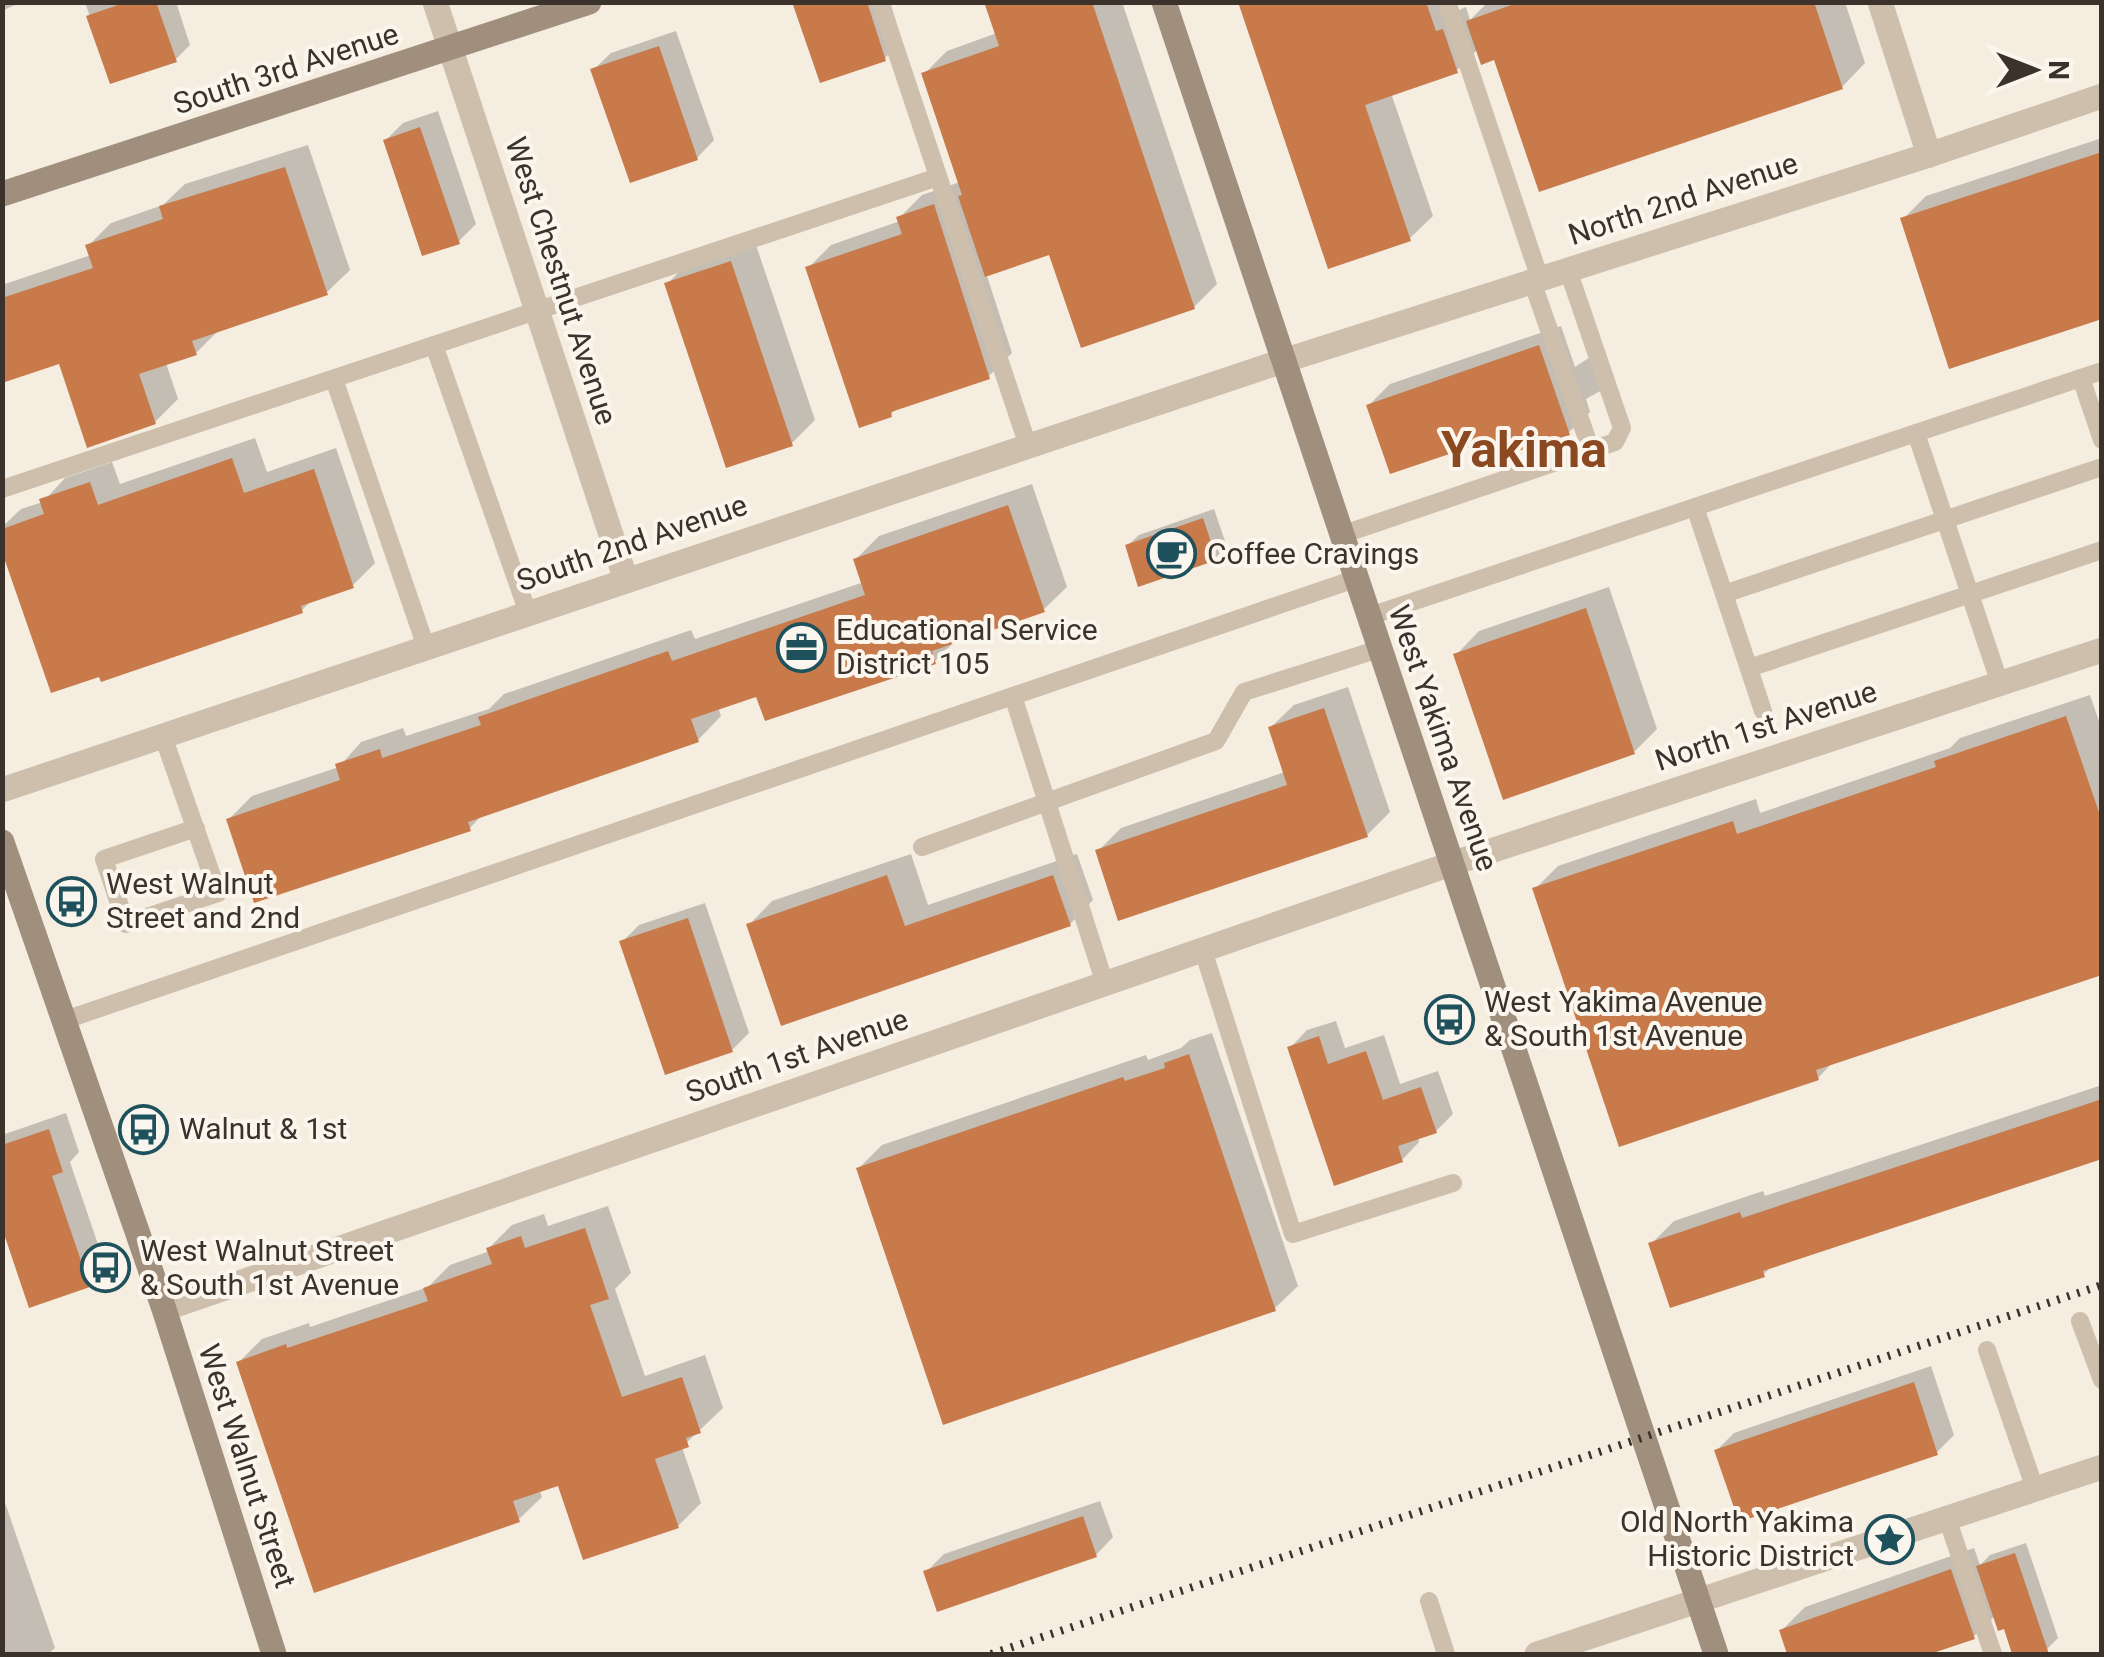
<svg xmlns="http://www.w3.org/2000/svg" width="2104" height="1657" font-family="Roboto,sans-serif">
  <rect width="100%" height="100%" fill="#f4ede0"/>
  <g fill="#0003">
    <polygon points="2,2 21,2 2,11"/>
    <polygon points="85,2 176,2 190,45 175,60 111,81"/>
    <polygon points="890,2 902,41 885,58 795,3"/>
    <polygon points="987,2 1122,2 1217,284 1194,307 1050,252 986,273 1012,353 989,376 898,407 891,414 808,268 831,245 900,221 899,218 922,195 960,182 924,74 947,51 997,33"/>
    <polygon points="1241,2 1457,2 1459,10 1466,7 1470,20 1488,2 1845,2 1865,63 1842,87 1496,57 1478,49 1456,71 1391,93 1433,216 1409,239"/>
    <polygon points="676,31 714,140 697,158 593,70 611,53"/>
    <polygon points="438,111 476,224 458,242 386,140 403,123"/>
    <polygon points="2102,138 2102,316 1903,219 1926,196"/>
    <polygon points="308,145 350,270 326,293 219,330 196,353 166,363 178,399 155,422 60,361 2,380 2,285 91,255 88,246 111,223 163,205 185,184"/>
    <polygon points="754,239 815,420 792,443 667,284 690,261"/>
    <polygon points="1561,326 1575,367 1590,357 1602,390 1586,399 1590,412 1568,433 1483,440 1369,405 1390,384"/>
    <polygon points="255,438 267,472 336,448 375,563 352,586 313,599 301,611 2,544 2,527 21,509 43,502 65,478 112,462 120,484"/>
    <polygon points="1032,484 1067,587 1043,610 955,641 934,662 758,693 718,707 721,716 698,740 484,813 469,829 229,819 252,796 339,767 361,742 403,728 406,736 489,709 504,694 691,630 695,639 864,582 856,559 879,536"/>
    <polygon points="1214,509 1227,547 1215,558 1127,546 1139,535"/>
    <polygon points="1609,587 1657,729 1634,752 1456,655 1479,631"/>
    <polygon points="1348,687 1390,812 1367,835 1098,851 1121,828 1285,772 1270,728 1294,705"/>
    <polygon points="2090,695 2102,730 2102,972 1834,1061 1818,1078 1535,889 1558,866 1756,799 1760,813 1950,748 1960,738"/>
    <polygon points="911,854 928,905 1077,854 1093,900 1070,924 782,1022 749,925 772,901"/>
    <polygon points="705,903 749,1033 732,1050 622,942 639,925"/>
    <polygon points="1336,1021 1345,1048 1384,1035 1400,1084 1438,1071 1453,1114 1436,1131 1418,1137 1419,1142 1402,1160 1290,1048 1307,1030"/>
    <polygon points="1212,1033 1298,1286 1274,1309 859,1168 882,1145 1146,1055 1148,1060 1181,1048 1190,1040"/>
    <polygon points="2102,1085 2102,1156 1773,1265 1763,1275 1651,1244 1674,1221 1763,1191 1765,1196"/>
    <polygon points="66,1113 79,1152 70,1162 106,1268 88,1285 2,1220 2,1135"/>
    <polygon points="608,1206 631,1273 615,1289 645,1376 705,1355 723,1408 682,1447 701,1503 678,1526 560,1482 539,1489 542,1497 518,1520 239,1362 262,1339 309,1323 310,1327 428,1287 450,1265 490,1251 489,1248 512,1225 544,1214 548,1226"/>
    <polygon points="1931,1366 1954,1435 1937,1452 1717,1450 1734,1433"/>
    <polygon points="2,1494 55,1648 48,1654 2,1654"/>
    <polygon points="1100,1501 1113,1537 1096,1555 926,1572 944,1554"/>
    <polygon points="2026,1543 2058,1638 2047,1649 2031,1654 2015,1654 2005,1626 1996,1615 1973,1637 1923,1654 1790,1654 1782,1630 1805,1607 1974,1548 1980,1565 1990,1555"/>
  </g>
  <g fill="#c87a4b">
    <polygon points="127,2 156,2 177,62 110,84 86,16"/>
    <polygon points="792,2 867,2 886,61 820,83"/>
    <polygon points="984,2 1092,2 1195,309 1081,348 1049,255 985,277 958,196 962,195 921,73 999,46"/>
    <polygon points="1238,2 1426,2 1436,31 1443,29 1458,73 1365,105 1411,241 1328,269"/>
    <polygon points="1520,2 1814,2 1843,89 1539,192 1494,60 1481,65 1466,21"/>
    <polygon points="659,46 698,160 630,183 590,69"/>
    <polygon points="420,127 460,244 422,256 383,140"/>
    <polygon points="2102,152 2102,319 1949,369 1900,218"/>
    <polygon points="285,167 328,295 192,341 197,355 139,374 156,424 87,448 59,364 2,383 2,298 93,268 85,245 163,219 159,206"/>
    <polygon points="934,204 990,379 891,412 892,417 859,428 805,267 902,234 896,217"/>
    <polygon points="731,261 793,446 726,468 664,283"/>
    <polygon points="1539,345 1570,435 1488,460 1482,443 1390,474 1366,405"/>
    <polygon points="232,458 244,493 314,469 354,588 301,606 303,613 101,682 99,677 51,693 2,552 2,529 44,514 39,499 90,482 98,505"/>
    <polygon points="1008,505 1045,612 932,651 936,664 765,721 756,697 691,719 699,742 468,822 471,831 254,903 226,819 340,780 335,764 380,749 382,758 481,725 478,717 668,651 672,661 865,595 853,559"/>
    <polygon points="1203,518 1217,560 1138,587 1125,545"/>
    <polygon points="1586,608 1635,754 1503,800 1453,654"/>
    <polygon points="1324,708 1368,837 1118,921 1095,850 1287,785 1268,727"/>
    <polygon points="2066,716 2102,821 2102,975 1816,1070 1819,1080 1619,1147 1532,888 1733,821 1737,834 1936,767 1934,761"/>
    <polygon points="887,875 905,926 1053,875 1071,926 781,1026 746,924"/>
    <polygon points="688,918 733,1052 665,1075 619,941"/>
    <polygon points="1319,1036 1328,1064 1366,1051 1383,1100 1421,1087 1437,1133 1398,1146 1403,1162 1334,1186 1287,1047"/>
    <polygon points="1189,1054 1276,1311 943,1425 856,1168 1123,1077 1125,1081 1165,1068 1164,1063"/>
    <polygon points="2102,1099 2102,1159 1763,1271 1765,1277 1670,1308 1648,1243 1740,1212 1742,1218"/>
    <polygon points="49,1129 63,1172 52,1176 90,1287 29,1308 2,1228 2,1145"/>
    <polygon points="585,1228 609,1299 590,1305 622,1397 682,1377 701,1433 686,1438 689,1447 655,1459 679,1528 583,1560 558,1486 513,1501 520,1522 314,1593 236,1362 286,1344 287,1348 428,1301 423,1288 492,1264 486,1248 521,1236 525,1248"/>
    <polygon points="1914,1382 1938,1455 1739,1522 1714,1450"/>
    <polygon points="1083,1516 1097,1557 937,1612 923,1571"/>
    <polygon points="2015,1553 2049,1654 2012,1654 2004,1629 1998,1631 1976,1566"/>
    <polygon points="1951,1569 1975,1639 1930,1654 1787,1654 1779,1630"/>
  </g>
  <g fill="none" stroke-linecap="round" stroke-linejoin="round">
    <g stroke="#cdbfac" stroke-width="18">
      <polyline points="880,2 1028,446"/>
      <polyline points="1447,2 1540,279"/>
      <polyline points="1532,281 1591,450"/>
      <polyline points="434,345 528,613"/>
      <polyline points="2081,378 2102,440"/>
      <polyline points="334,379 426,647"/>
      <polyline points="1916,433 2102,371"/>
      <polyline points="2,489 938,177"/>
      <polyline points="1695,507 1763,711"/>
      <polyline points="1341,535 1615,442 1622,428 1568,270"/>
      <polyline points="1724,594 2102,467"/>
      <polyline points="1367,617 1916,433 2000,684"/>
      <polyline points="1749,668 2102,550"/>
      <polyline points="1013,696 1105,984"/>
      <polyline points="163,736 218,893 126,924 104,859 196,828"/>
      <polyline points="922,847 1216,741 1244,692 1379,649"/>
      <polyline points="1203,950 1293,1234 1453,1183"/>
      <polyline points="65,1020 1355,579"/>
      <polyline points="2080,1321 2102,1380"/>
      <polyline points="1987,1350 2035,1489"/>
      <polyline points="1947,1518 1993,1654"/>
      <polyline points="1429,1601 1446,1654"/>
    </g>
    <g stroke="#cdbfac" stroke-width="25">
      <polyline points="435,2 626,580"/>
      <polyline points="1880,2 1929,155"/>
      <polyline points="2,790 1283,361 1929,155 2102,96"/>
      <polyline points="164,1309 1451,864 2102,650"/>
      <polyline points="1537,1654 2102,1467"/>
    </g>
    <g stroke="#a18f7d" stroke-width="25">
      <polyline points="1164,2 1716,1654"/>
      <polyline points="2,194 589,2"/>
      <polyline points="2,842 164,1309 274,1654"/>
    </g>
    <polyline stroke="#3a322b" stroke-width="8" stroke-dasharray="2.5 8" stroke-linecap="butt" points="991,1654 2102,1285"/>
  </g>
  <defs>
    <symbol id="cafe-ring" viewBox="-11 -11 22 22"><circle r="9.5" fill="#fbf6ed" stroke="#1f515d" stroke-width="1.5"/><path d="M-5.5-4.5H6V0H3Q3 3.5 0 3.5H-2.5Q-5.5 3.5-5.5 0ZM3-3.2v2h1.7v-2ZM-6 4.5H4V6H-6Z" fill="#1f515d"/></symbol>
    <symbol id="office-ring" viewBox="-11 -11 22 22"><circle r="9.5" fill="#fbf6ed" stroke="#1f515d" stroke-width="1.5"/><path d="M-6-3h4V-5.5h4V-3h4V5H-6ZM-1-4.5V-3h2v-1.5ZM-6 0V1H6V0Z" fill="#1f515d"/></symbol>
    <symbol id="bus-ring" viewBox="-11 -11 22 22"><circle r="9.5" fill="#fbf6ed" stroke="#1f515d" stroke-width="1.5"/><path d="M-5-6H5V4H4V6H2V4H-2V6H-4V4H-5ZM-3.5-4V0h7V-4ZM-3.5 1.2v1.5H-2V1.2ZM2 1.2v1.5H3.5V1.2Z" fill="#1f515d"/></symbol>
    <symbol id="sight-ring" viewBox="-11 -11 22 22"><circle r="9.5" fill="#fbf6ed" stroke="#1f515d" stroke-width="1.5"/><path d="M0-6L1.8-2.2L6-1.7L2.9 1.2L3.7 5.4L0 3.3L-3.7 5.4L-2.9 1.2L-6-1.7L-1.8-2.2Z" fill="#1f515d"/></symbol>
  </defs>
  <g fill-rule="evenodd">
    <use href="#cafe-ring" x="1144" y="526" width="55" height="55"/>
    <use href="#office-ring" x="774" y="620" width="55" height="55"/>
    <use href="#bus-ring" x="44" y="874" width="55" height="55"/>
    <use href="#bus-ring" x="1422" y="992" width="55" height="55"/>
    <use href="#bus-ring" x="116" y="1102" width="55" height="55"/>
    <use href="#bus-ring" x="78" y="1240" width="55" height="55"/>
    <use href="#sight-ring" x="1862" y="1512" width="55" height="55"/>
  </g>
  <g text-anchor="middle" stroke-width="8" stroke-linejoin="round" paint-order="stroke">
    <g font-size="30" fill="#3a322b" stroke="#fbf6ed">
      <text transform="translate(286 69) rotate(-18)" y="10">South 3rd Avenue</text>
      <text transform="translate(1683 199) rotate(-18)" y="10">North 2nd Avenue</text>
      <text transform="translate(561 281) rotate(72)" y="10">West Chestnut Avenue</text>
      <text transform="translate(632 543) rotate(-19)" y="10">South 2nd Avenue</text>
      <text transform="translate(1766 726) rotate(-18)" y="10">North 1st Avenue</text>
      <text transform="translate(1443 738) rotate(71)" y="10">West Yakima Avenue</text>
      <text transform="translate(797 1056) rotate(-19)" y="10">South 1st Avenue</text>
      <text transform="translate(247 1466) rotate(72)" y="10">West Walnut Street</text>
    </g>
    <g font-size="30" fill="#3a322b" stroke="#fbf6ed" text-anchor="start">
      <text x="1207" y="564">Coffee Cravings</text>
      <text x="836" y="640">Educational Service<tspan x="836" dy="34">District 105</tspan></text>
      <text x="106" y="894">West Walnut<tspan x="106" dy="34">Street and 2nd</tspan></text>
      <text x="1484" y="1012">West Yakima Avenue<tspan x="1484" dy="34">&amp; South 1st Avenue</tspan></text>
      <text x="179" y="1139">Walnut &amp; 1st</text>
      <text x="140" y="1261">West Walnut Street<tspan x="140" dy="34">&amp; South 1st Avenue</tspan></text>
      <text x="1854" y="1532" text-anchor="end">Old North Yakima<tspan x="1854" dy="34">Historic District</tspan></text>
    </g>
    <g font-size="50" font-weight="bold" fill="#8b4922" stroke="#fbf6ed">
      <text x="1524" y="467">Yakima</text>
    </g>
  </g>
  <rect width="2104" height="1657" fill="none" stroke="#3a322b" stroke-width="10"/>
  <g transform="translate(2034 70) rotate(90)" stroke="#fbf6ed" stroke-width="8" paint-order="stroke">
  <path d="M0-8L18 38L0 25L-18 38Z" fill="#3a322b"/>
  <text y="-15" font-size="28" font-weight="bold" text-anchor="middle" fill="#3a322b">N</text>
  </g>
</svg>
